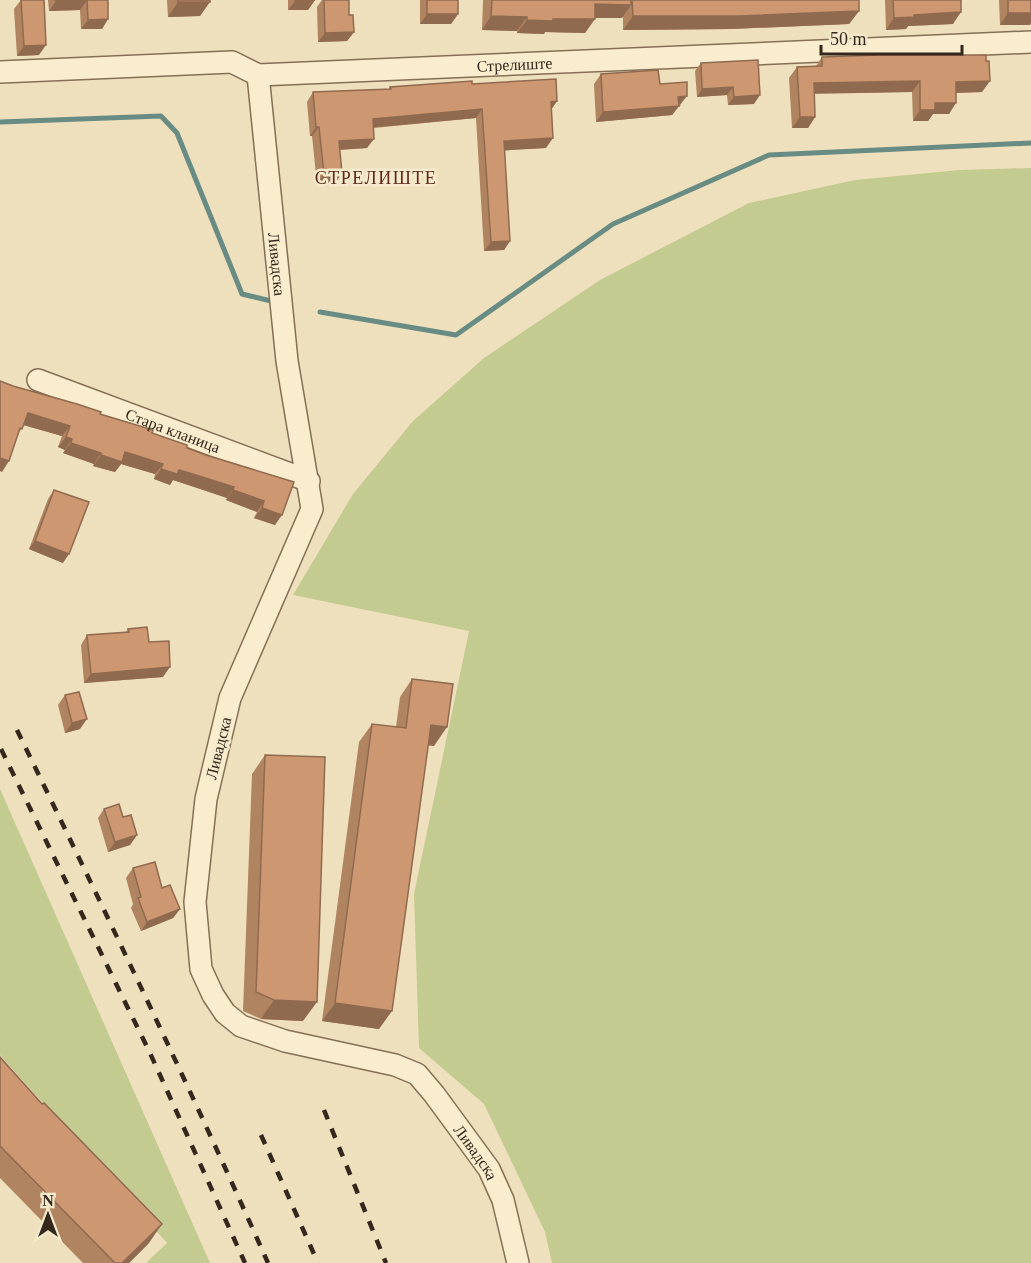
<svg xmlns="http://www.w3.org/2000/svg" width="1031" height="1263" font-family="Georgia,serif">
  <rect width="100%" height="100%" fill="#eee0bc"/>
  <g fill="#c4cb90">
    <polygon points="1031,168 1031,1263 552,1263 545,1232 484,1104 419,1048 414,894 469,631 293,595 353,494 413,421 484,358 600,280 749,203 855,180 960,170"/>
    <polygon points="0,789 210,1263 146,1263 167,1243 0,1055"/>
  </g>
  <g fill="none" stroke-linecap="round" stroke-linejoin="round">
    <g stroke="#688c83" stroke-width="5">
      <polyline points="0,122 161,116 177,133 242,294 271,301"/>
      <polyline points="320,312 456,335 613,224 769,155 1031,143"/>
    </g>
    <defs>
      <g id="minor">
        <path id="s1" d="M0,72L232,62L258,75L1031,42"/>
        <path id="s2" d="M258,75L287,361L312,509L230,698L206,799L195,902L201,969L213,995L225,1013L241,1026L285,1041L395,1065L417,1074L434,1094L489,1169L503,1200L518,1263"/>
        <path id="s3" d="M38,380L309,481"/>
      </g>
    </defs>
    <use href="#minor" stroke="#856f55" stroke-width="24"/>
    <use href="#minor" stroke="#f9edce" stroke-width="21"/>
    <g stroke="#34271b" stroke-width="4.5" stroke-dasharray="10 10" stroke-linecap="butt">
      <path d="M17,730C103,907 188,1083 268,1263"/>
      <polyline points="1,749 150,1053 245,1263"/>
      <polyline points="324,1110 386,1263"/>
      <polyline points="261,1135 318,1263"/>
    </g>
  </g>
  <g fill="#b08361">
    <polygon points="21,0 39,55 17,56 14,9"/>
    <polygon points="48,0 108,0 108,19 102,29 81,29 80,10 49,11"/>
    <polygon points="167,0 210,0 200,16 168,17"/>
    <polygon points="288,0 315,0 308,10 288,10"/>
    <polygon points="322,0 324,0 349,15 354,32 347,41 318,42 317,7"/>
    <polygon points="420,0 458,0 458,14 451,24 420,24"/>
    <polygon points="483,0 859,0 859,11 849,24 731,29 623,30 623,16 622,18 595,18 585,33 545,32 544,34 517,33 517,31 482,30"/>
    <polygon points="885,0 961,0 953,24 908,26 906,29 886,30"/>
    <polygon points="999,0 1031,0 1030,25 1000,25"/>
    <polygon points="822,57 982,92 956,93 949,114 933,114 928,121 913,121 912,92 814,93 815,117 808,128 792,128 789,78 797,67 816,66"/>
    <polygon points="701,63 754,104 728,105 727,95 697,97 695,71"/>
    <polygon points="601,74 660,84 681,106 679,106 672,115 596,122 594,84"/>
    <polygon points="472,84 557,101 551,110 546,148 504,150 510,241 504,250 484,251 476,118 374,128 367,148 340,150 336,182 317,184 312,136 310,136 307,102 313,92 389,89 390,87"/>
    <polygon points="13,386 100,414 152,433 206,455 294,482 275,525 254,518 257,512 226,500 227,498 192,486 173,480 170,485 154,479 155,474 121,464 115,472 93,466 94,464 63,453 65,450 58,447 62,436 23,425 19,433 2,472"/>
    <polygon points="54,490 63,563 29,549 48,499"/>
    <polygon points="128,629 149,642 163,677 84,683 81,645 87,635 126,632"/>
    <polygon points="412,679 434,746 428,745 379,1029 322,1021 359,742 372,724 396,727 400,697"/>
    <polygon points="65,695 80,729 65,733 58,705"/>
    <polygon points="265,755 303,1021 261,1019 243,1011 252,774"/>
    <polygon points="104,809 123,817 137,835 130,845 108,852 98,818"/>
    <polygon points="133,868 162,888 180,909 173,918 141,931 131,908 133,904 126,878"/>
    <polygon points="0,1057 149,1243 129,1263 83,1263 0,1178"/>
  </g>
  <g fill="#906a4f">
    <polygon points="87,0 80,10 49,11 56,1"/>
    <polygon points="315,0 308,10 288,10 295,1"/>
    <polygon points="178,2 210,2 200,16 168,17"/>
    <polygon points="595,4 631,5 622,18 586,18"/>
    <polygon points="859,11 849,24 731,29 623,30 633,16"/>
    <polygon points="961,12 953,24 908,26 906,29 886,30 894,18 914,15"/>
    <polygon points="1008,13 1031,13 1031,23 1030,25 1000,25"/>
    <polygon points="427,14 458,14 451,24 420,24"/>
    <polygon points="491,16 527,17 517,31 482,30"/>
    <polygon points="108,19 102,29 81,29 88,20"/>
    <polygon points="553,19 595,19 585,33 545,32 544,34 517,33 527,20"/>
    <polygon points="354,32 347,41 318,42 325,33"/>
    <polygon points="46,45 39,55 17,56 24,46"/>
    <polygon points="920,81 912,92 806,94 814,83"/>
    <polygon points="990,81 982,92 948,93 956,82"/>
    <polygon points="733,87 727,95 697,97 702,89"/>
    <polygon points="760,95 754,104 728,105 734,97"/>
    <polygon points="687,96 672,115 596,122 603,112 678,97"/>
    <polygon points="557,101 550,111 551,102"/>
    <polygon points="935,103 956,103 949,114 933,114 928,121 913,121 920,110"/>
    <polygon points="482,109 476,118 366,128 373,119"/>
    <polygon points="800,117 815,117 808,128 792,128"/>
    <polygon points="316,127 319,127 312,136 310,136"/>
    <polygon points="553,138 546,148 497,151 504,141"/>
    <polygon points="374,139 367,148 333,150 339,141"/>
    <polygon points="342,173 336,182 317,184 324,174"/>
    <polygon points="510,241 504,250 484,251 491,242"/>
    <polygon points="28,413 70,426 62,436 20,424"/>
    <polygon points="66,437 72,439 65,450 58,447"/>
    <polygon points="71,443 101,453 94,464 63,453"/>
    <polygon points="125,452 163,464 155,474 121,464 115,472 93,466 101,455"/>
    <polygon points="0,458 9,461 2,472 0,471"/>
    <polygon points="161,469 179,470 234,487 227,498 173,480 170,485 154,479"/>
    <polygon points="233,490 264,501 257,512 226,500"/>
    <polygon points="262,508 282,515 275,525 254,518"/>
    <polygon points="35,541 69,554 63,563 29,549"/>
    <polygon points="170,667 163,677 84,683 91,674"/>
    <polygon points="87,719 80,729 65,733 72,723"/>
    <polygon points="431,725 447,727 434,746 418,744"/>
    <polygon points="137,835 130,845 108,852 115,842"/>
    <polygon points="180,909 173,918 141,931 147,922"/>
    <polygon points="274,1000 317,1002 303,1021 261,1019"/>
    <polygon points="335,1003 392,1011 379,1029 322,1021"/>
    <polygon points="162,1224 149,1243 129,1263 122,1263"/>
  </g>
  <g fill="#cd9871" stroke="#906a4f" stroke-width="1.5">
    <polygon points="21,0 44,0 46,45 24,46"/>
    <polygon points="55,0 108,0 108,19 88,20 87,0 56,1"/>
    <rect x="178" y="0" width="32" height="2"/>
    <polygon points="295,0 315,0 295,1"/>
    <polygon points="324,0 349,0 349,15 353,15 354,32 325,33"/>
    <rect x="427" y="0" width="31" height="14"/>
    <polygon points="492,0 631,0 631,5 595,4 595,19 553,19 553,21 527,20 527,17 491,16"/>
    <polygon points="632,0 859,0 859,11 740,16 633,16"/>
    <polygon points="893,0 961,0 961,12 914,15 914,17 894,18"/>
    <rect x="1008" y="0" width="23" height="13"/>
    <polygon points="879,55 986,55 986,61 989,61 990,81 956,82 956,103 935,103 935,110 920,110 920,81 814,83 815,117 800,117 797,67 822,66 822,57"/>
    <polygon points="758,60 760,95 734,97 733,87 702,89 701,63"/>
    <polygon points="658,70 660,84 687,82 687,96 678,97 679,106 603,112 601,74"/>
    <polygon points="556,79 557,101 551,102 553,138 504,141 510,241 491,242 482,109 373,119 374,139 339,141 342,173 324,174 319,127 316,127 313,92 391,89 390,87 472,81 472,84"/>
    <polygon points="0,381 13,386 77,404 101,412 100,414 153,430 152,433 187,445 187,448 206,455 294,482 282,515 262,508 264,501 233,490 234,487 199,476 179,470 177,474 161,469 163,464 125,452 122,462 101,455 101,453 71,443 72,439 66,437 70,426 28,413 22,429 20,428 9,461 0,458"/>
    <polygon points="54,490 89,502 69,554 35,541"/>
    <polygon points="147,627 149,642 169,641 170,667 91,674 87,635 129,632 128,629"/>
    <polygon points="412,679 453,684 447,727 431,725 392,1011 335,1003 372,724 406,728"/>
    <polygon points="79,692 87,719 72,723 65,695"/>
    <polygon points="265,755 325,757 317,1002 274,1000 256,992"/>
    <polygon points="119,804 123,817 131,815 137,835 115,842 104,809"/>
    <polygon points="155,862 162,888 170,885 180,909 147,922 138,898 141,897 133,868"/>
    <polygon points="0,1057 42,1104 44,1103 162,1224 122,1263 115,1263 0,1146"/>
  </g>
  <g text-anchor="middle" stroke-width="5" stroke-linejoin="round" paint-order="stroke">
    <g font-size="16" fill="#34271b" stroke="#f5eacb">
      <text dy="6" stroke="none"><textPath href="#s1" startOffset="518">Стрелиште</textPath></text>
      <text dy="6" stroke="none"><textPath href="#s2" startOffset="190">Ливадска</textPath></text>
      <text dy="6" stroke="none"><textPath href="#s3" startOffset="144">Стара кланица</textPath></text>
      <text transform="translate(218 748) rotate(-76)" y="6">Ливадска</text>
      <text dy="6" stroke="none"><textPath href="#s2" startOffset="1270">Ливадска</textPath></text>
    </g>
    <g font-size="18" letter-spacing="1.5" fill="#61291a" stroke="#f5eacb">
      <text x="376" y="184">СТРЕЛИШТЕ</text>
    </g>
  </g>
  <g transform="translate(48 1215)" stroke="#f5eacb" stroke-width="4.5" paint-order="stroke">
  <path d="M0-4.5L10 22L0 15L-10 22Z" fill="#34271b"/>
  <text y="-9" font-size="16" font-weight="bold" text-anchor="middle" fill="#34271b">N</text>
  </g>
  <path d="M821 45v9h141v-9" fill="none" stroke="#34271b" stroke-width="3"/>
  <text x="830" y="45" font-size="18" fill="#34271b" stroke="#f5eacb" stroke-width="4.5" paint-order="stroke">50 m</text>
</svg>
